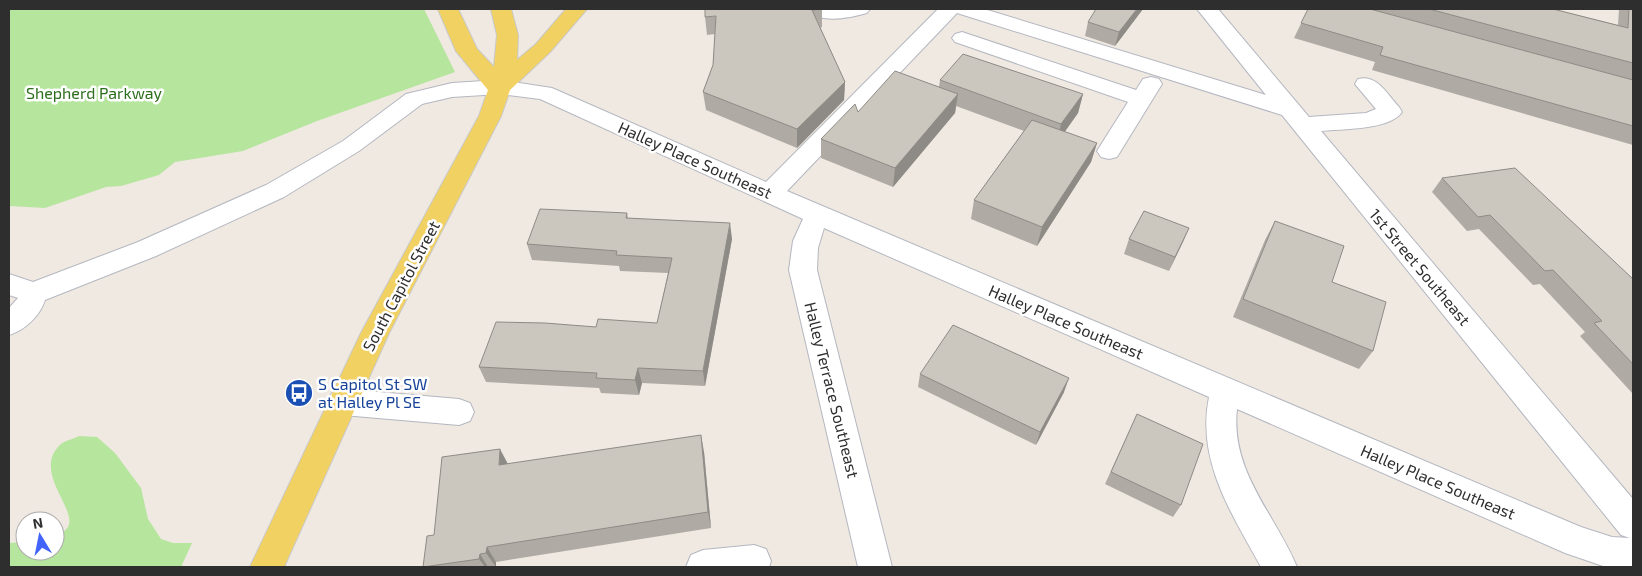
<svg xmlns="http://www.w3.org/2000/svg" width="1642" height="576" font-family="'Exo 2',sans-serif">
  <rect width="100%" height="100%" fill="#efe9e1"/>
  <g fill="#b6e59e">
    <polygon points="9,9 424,9 455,72 317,121 243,151 175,162 159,175 121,186 106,187 45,208 9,206"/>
    <path d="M79,436L97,437L115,453L141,488L148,519L161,539L173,543H192L181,567H9V543L25,542V551H55V535C99,524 25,476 61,444C66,440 74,439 79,436Z"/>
  </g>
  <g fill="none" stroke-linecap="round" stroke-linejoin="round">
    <defs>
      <g id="minor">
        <path d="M819,9H870L867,13C853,17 833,21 819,17L816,13Z"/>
        <path d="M938,9H984L1266,95L1197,9H1218L1309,117L1366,113L1376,109L1355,84L1358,79C1377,74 1387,94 1399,107L1402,112C1390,130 1342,129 1321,131L1633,499V567H1606L1565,553L1237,409C1230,471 1275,514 1297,567H1261C1232,514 1196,461 1209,397L824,228L818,248L817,270L892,567H858L789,270L793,241L803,219L540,99L500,94L452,97L422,104L359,151L284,197L156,256L45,300C40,316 25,330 9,335V308L18,298L9,295V274L33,282L138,242L266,185L343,141L406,94L452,83L500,80L552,88L766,182ZM957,13L1282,115L1621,535L1630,538L1612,537L1581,527L787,191Z"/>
        <polygon points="962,32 1136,90 1143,79 1151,77 1159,79 1162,84 1117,157 1109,159 1101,157 1097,151 1128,102 955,42 952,38 955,34"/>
        <polygon points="343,389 459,399 470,403 474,412 470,421 459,425 343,415 332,411 328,402 332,393"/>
        <polygon points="754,545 766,549 771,561 769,567 686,567 691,555 703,550"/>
      </g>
      <polygon id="major" points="438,9 458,9 477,49 494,67 497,35 491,9 511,9 518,35 517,60 536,44 566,9 587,9 550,52 510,90 501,116 389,333 284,567 250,567 361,333 479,116 488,90 456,51"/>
    </defs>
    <use href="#minor" stroke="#b4b7c1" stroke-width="2"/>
    <use href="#major" stroke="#c9c9c9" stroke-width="2"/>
    <use href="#minor" fill="#fff" fill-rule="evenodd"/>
    <use href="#major" fill="#f2d163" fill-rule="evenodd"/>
  </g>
  <g fill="#afaba4">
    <polygon points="822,9 822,27 820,28 845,82 844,100 797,148 706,110 703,92 713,65 715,34 707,35 705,17"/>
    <polygon points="1143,9 1115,46 1085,36 1088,22"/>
    <polygon points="1308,9 1553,9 1618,25 1619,9 1633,9 1633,145 1372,70 1375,62 1294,38"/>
    <polygon points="940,80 1083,94 1078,113 1064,132 1097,143 1091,162 1037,246 971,219 974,200 1024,131 956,106 955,113 893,187 821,158 821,139 858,112 939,87"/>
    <polygon points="1442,178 1633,279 1633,394 1580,336 1585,332 1540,284 1533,285 1479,229 1467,231 1432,192"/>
    <polygon points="627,213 628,218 732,239 705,386 642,383 639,395 601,393 599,388 486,382 479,367 596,327 657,323 668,273 620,271 619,266 532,260 527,244"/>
    <polygon points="1275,221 1332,282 1373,351 1359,369 1233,317 1265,240"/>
    <polygon points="1189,228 1169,271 1124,254 1129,239"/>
    <polygon points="920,374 1064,392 1036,445 918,387"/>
    <polygon points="1137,414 1181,505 1173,517 1105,484"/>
    <polygon points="704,452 711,528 496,562 496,567 423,567 434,535 507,464"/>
  </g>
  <g fill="#8e8b86">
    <polygon points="1137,9 1143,9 1115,46 1119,32"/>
    <polygon points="845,82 844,100 797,148 797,129"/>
    <polygon points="958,94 955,113 893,187 895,168"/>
    <polygon points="1083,94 1078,113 1057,143 1061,124"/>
    <polygon points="1097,143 1091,162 1037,246 1042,227"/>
    <polygon points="730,223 732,239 705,386 703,371"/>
    <polygon points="1189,228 1183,242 1169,271 1175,257"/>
    <polygon points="638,368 642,383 639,395 635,380"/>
    <polygon points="1069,378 1064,392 1036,445 1040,432"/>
    <polygon points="701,435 704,452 711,528 708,512"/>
    <polygon points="500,449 509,466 499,465"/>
    <polygon points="487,547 496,562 496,567 486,553"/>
    <polygon points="480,554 488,567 485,567 479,559"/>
  </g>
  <g fill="#cbc7bf" stroke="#8e8b86">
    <polygon points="705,9 822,9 812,10 845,82 797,129 703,92 713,65 716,16 705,17"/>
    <polygon points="1096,9 1137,9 1119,32 1088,22"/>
    <polygon points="1308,9 1370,9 1633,80 1633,126 1380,55 1383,47 1301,23"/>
    <polygon points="1429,9 1553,9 1628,28 1629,9 1633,9 1633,63"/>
    <polygon points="963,54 1083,94 1061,124 940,80"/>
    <polygon points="895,71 958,94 895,168 821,139 855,104 858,112"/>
    <polygon points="1032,120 1097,143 1042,227 974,200"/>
    <polygon points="1515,168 1633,279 1633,364 1594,323 1602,321 1553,270 1545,271 1490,215 1478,217 1442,178"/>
    <polygon points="540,209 627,213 626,218 730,223 703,371 638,368 635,380 596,378 597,373 479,367 496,322 545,323 596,327 598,319 657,323 672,258 616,255 617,251 527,244"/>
    <polygon points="1144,211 1189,228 1175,257 1129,239"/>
    <polygon points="1275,221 1344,246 1332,282 1386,302 1373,351 1243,299"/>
    <polygon points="953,325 1069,378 1040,432 920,374"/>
    <polygon points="1137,414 1203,444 1181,505 1111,472"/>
    <polygon points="701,435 708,512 487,547 486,553 480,554 479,559 423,567 427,536 434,535 442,457 500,449 499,465"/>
  </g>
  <defs>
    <symbol id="bus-disc" viewBox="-11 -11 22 22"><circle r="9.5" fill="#1a4fb4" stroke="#fff"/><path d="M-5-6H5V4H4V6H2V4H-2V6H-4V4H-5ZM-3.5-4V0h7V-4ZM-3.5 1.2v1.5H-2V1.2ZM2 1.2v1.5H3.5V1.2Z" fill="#fff"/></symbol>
  </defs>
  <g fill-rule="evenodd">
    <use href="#bus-disc" x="283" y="377" width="32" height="32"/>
  </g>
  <g text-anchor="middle" stroke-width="5" stroke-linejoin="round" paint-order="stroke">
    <g font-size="16" fill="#2c6e1b" stroke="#fff">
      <text x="94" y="99">Shepherd Parkway</text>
    </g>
    <g font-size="16" fill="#2e2e2e" stroke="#fff">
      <text transform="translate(695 160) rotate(24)" y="6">Halley Place Southeast</text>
      <text transform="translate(1420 267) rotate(50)" y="6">1st Street Southeast</text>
      <text transform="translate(401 286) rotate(-62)" y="6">South Capitol Street</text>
      <text transform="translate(1066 322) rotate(23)" y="6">Halley Place Southeast</text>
      <text transform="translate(832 390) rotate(76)" y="6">Halley Terrace Southeast</text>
      <text transform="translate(1438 482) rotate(23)" y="6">Halley Place Southeast</text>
    </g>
    <g font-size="16" fill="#164399" stroke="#fff" text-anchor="start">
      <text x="318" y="390">S Capitol St SW<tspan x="318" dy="18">at Halley Pl SE</tspan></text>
    </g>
  </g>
  <rect width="1642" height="576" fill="none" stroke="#2e2e2e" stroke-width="20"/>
  <g transform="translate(40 536) rotate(350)"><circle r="24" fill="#ffffff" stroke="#ababab"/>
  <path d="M0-4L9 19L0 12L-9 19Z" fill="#4264fb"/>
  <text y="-8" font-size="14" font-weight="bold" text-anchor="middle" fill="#2e2e2e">N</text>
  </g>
</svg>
